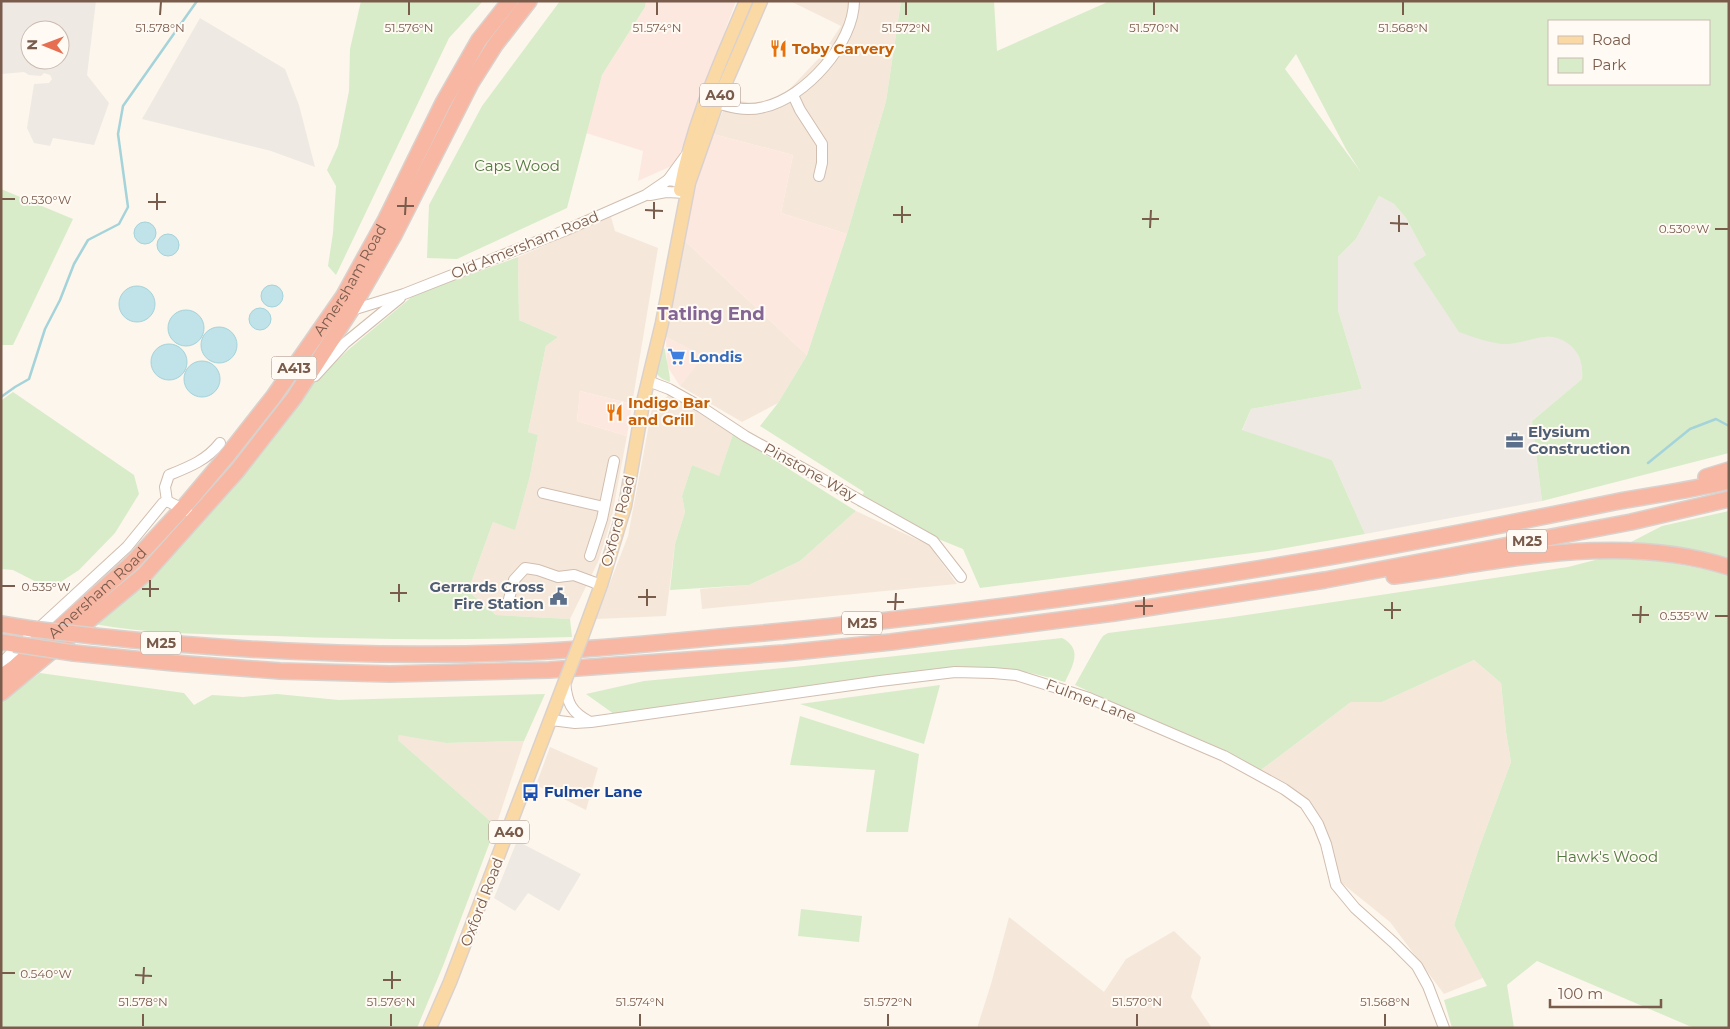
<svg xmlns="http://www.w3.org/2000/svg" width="1730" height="1029" font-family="Montserrat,sans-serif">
  <rect width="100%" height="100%" fill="#fdf6ec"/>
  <g fill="#f5e8da">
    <polygon points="790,1 901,1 886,101 847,234 781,213 793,155 713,134 728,99 759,104 783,96 821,56 841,26"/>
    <polygon points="611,217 615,231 658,248 632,404 580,391 577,421 627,436 611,521 598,562 570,619 496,615 468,591 493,522 515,529 530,476 538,435 528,432 546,346 558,337 519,320 518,257"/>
    <polygon points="685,241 807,355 778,403 742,422 680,386 703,356 666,337"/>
    <polygon points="670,394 734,432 733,434 719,477 692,465 682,496 685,512 675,544 666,616 596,619 628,536 652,408"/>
    <polygon points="856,511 929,545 957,584 702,609 700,589 749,585 800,561"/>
    <polygon points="1474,660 1501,683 1506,732 1511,762 1479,848 1454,925 1483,978 1444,994 1390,922 1338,880 1330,839 1302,796 1261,770 1351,702 1382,702"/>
    <polygon points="399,734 446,743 524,741 496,826 398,740"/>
    <polygon points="550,747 598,768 586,810 536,785"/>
    <polygon points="1009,917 1104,992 1126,959 1174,931 1201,957 1191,997 1212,1028 977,1028 991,984"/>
  </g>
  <g fill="#fde8e0">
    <polygon points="646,1 736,1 676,164 638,181 643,151 586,133 602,75 645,7"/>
    <polygon points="713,134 793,155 781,213 847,234 807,355 685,241 693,194"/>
    <polygon points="666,337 704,356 680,386 667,366"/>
    <polygon points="580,391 632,404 627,436 577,421"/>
  </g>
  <g fill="#efe9e4" fill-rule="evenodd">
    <path d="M1,1H96L87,75L109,103L94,145L53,138L50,146L34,143L27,128L34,84L49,83L52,79L50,75L44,73L41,76L29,75L24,72L1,74ZM30,30H60V60H30Z"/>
    <polygon points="200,18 285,69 299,105 315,167 271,151 142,119"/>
    <polygon points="1379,196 1394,204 1406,218 1426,255 1413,263 1544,337 1554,336 1565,340 1576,351 1583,365 1582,379 1532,421 1542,501 1365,534 1332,460 1242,431 1251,409 1362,389 1338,310 1338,257 1356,239"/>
    <polygon points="517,841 581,874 559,911 528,893 515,911 494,898"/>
  </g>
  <g fill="#d8ecc9" fill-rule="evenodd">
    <polygon points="361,1 483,1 449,38 336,275 328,266 333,233 336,186 327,170 338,146 349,91 350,49"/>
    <polygon points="560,1 646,1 645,7 602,75 567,208 457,259 427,258 429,205 482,106"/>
    <path d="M901,1H994L997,51L1110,1H1729V453L1542,501L1532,421L1582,379C1583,366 1581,356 1572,347C1548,325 1528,346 1501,344C1487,342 1473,337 1459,332L1413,263L1426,255L1406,218L1394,204L1379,196L1356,239L1338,257V310L1362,389L1251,409L1242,430L1332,460L1365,534L1268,551L980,588L963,549L857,506L864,492L760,426L778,403L807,355L847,234L886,101ZM1549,21H1709V84H1549ZM1296,54L1346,149L1360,171L1285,69Z"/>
    <polygon points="1,189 73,219 13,345 1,345"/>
    <path d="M518,257L519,320L558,337L546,346L528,432L538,435L530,476L515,530L493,522L468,591L496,615L570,619L572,637C473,640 374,640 276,636C215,634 154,635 94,624L307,389L348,350L414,295Z"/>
    <path d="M660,347L665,349C666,361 670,371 670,382C664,380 657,377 656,371Z"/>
    <polygon points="13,392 134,475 139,494 115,533 79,570 50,589 13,570 1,569 2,400"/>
    <polygon points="733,434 856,511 800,561 749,585 670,590 675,544 685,512 682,496 692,465 719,476"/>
    <polygon points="1729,511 1729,558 1664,546 1629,543 1662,526"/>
    <polygon points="1646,558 1719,572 1729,575 1729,1028 1694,1028 1537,961 1507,985 1514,1028 1452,1028 1444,1000 1487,986 1454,925 1479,848 1511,762 1506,732 1501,683 1474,660 1382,702 1351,702 1261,770 1075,685 1099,642 1103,636 1108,633 1226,618 1568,567 1599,559"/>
    <path d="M1062,638C1083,649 1073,665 1065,682C1046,677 1027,671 1007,669C985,666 962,668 940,669L614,714L586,694L644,681L804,666Z"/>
    <polygon points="40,673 184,693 194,705 212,695 243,697 277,694 339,700 545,694 524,741 446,743 399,735 398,740 496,826 443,966 417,1028 1,1028 1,702"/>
    <polygon points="940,685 924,744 800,704"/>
    <polygon points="800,716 919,754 908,832 866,832 875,770 790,765"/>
    <polygon points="801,909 862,916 859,942 798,936"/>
  </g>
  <g fill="#bfe3e8" stroke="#a5d3da">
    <circle cx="145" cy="233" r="11"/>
    <circle cx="168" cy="245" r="11"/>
    <circle cx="272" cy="296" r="11"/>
    <circle cx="137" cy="304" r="18"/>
    <circle cx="260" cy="319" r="11"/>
    <circle cx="186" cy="328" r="18"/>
    <circle cx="219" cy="345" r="18"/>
    <circle cx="169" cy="362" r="18"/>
    <circle cx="202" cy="379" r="18"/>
  </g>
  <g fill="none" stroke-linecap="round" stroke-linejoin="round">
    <g stroke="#a5d3da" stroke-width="2.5">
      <polyline points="1,397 15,387 29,379 45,329 60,300 74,264 88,240 119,224 128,207 118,134 123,106 197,1"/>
      <polyline points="1648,463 1690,429 1716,419 1729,426"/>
    </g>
    <defs>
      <g id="minor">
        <polyline points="793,95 800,110 822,144 822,163 819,176"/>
        <path d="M711,101C729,107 745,112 764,107C805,98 854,43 854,1"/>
        <polyline points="668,180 687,154"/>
        <polyline points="650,195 666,192 687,193"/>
        <polyline points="349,311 404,294 564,231 646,195 668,180 689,183"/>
        <polyline points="315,376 345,343 400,298"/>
        <polyline points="648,381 669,389 701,407 745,436 933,541 961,577"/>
        <polyline points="543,493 604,507"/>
        <path d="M187,511L167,501L165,487L169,475C189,467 207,460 220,443"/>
        <polyline points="590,556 602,519 614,461"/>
        <polyline points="509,599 514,580 525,568 538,570 558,577 574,575 601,585"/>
        <polyline points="1,663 127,547 163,503 167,501"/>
        <path d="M565,682C567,703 571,712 590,722"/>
        <polyline points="551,720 575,723 591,722 880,681 955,672 993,673 1016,675 1089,698 1224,756 1284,789 1305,804 1318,824 1326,844 1336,885 1355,908 1394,943 1417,966 1428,986 1444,1028"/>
      </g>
      <g id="major">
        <path d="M680,190C692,124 720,63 746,1"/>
        <polyline points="582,637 601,585 625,506 644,398 662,323 689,183 717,103 761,1"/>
        <polyline points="430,1028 450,982 565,681"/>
      </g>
      <g id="highway">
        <polyline points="1706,477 1729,470"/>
        <path d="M1394,576C1506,561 1618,532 1729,567"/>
        <polyline points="1,624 32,629"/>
        <path d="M94,636C244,652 397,659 549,651C609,648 670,642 730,636C890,622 1049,602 1207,577C1344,556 1479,530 1615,502C1653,495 1691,490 1729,481"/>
        <polyline points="1,642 14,644"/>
        <polyline points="74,653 174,663 280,671 390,674 549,670 784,653 891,642 1114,613 1325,580 1631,522 1729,499"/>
        <path id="s1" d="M1,677L14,668L132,563L183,508L226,457L274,396L343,297L386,219L443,103L479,40L510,1"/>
        <polyline points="1,693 145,574 237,471 294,398 351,310 394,235 471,83 495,45 529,1"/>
      </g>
    </defs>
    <use href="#minor" stroke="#d1beb0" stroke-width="12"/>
    <use href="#major" stroke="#dad1cd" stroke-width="15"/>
    <use href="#highway" stroke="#dad1cd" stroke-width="18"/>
    <use href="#minor" stroke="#fff" stroke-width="10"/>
    <use href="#major" stroke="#fbd9a5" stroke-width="12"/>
    <use href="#highway" stroke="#f7b7a3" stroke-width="15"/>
    <defs>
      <polyline id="major-bridge" points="565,681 582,637"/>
      <g id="highway-bridge">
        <polyline points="32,629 94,636"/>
        <polyline points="14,644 74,653"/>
      </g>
    </defs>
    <use href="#major-bridge" stroke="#dad1cd" stroke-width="15" stroke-linecap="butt"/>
    <use href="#highway-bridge" stroke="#dad1cd" stroke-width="18" stroke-linecap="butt"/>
    <use href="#major-bridge" stroke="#fbd9a5" stroke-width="12"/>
    <use href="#highway-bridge" stroke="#f7b7a3" stroke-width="15"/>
  </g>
  <path fill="none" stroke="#7a5c4d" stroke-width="2" d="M160,15L161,2M409,15V2M657,15V2M906,15V2M1154,15V2M1403,15V2M2,199H15M148,202H166M397,206H414M157,210V193M645,210L663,211M405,215L406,197M893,215H911M654,219V202M1142,219H1159M902,223V206M1390,223L1408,224M1150,228L1151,210M1715,229H1728M1399,232V215M2,586H15M142,589H159M390,593H407M150,597V580M638,597H656M399,602V584M887,602H904M647,606V589M1135,606H1153M895,610L896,593M1384,610H1401M1144,615V597M1632,615H1649M1715,616H1728M1392,619V602M1640,623L1641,606M2,973H15M135,975L152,976M383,980H401M143,984L144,967M392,989V971M143,1026V1014M391,1026V1014M640,1026V1014M888,1026V1014M1137,1026V1014M1385,1026V1014"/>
  <defs>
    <symbol id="restaurant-bare" viewBox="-9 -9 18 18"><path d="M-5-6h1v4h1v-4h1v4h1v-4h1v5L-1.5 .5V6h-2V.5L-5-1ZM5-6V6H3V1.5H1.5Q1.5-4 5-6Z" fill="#e8710a" stroke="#fffaf3" stroke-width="2.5" paint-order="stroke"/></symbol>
    <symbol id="supermarket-bare" viewBox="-9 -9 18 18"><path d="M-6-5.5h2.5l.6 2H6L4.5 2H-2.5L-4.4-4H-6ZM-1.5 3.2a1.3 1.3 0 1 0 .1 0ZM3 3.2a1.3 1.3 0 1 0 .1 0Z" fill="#3f7fe0" stroke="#fffaf3" stroke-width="2.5" paint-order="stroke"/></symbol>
    <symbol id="office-bare" viewBox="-9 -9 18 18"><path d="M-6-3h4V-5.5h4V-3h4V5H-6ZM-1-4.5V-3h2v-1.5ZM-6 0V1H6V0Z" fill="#5c6f8a" stroke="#fffaf3" stroke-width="2.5" paint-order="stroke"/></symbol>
    <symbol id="civic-bare" viewBox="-9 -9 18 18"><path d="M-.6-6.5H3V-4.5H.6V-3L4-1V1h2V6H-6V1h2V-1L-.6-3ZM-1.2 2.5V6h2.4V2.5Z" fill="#5c6f8a" stroke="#fffaf3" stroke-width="2.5" paint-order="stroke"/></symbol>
    <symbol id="bus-bare" viewBox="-9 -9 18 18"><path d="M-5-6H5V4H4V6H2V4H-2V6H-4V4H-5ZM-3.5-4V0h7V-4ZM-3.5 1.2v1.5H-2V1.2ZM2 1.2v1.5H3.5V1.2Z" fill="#1a4fb4" stroke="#fffaf3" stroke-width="2.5" paint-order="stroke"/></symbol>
  </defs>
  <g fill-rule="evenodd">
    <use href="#restaurant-bare" x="766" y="36" width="25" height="25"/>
    <use href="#supermarket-bare" x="664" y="344" width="25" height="25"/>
    <use href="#restaurant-bare" x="602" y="400" width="25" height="25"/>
    <use href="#office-bare" x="1502" y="428" width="25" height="25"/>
    <use href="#civic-bare" x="546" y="584" width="25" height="25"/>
    <use href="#bus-bare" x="518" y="780" width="25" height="25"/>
  </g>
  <g text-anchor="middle" stroke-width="4" stroke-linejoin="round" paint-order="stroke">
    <g fill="#fffaf3" stroke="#a28b7f" stroke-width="1">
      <rect x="700" y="83.5" width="40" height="23" rx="4"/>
      <rect x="271.5" y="356.5" width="45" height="23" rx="4"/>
      <rect x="1507" y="529.5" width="40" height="23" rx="4"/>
      <rect x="842" y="611.5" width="40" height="23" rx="4"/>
      <rect x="141" y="631.5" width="40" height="23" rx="4"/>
      <rect x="489" y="820.5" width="40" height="23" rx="4"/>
    </g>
    <g font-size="14" font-weight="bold" fill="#7a5c4d">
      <text x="720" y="100">A40</text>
      <text x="294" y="373">A413</text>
      <text x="1527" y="546">M25</text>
      <text x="862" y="628">M25</text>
      <text x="161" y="648">M25</text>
      <text x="509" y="837">A40</text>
    </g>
    <g font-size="15" font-weight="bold" fill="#c56008" stroke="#fffaf3" text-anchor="start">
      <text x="792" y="54">Toby Carvery</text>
      <text x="628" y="408">Indigo Bar<tspan x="628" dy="17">and Grill</tspan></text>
    </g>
    <g font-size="15" fill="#537a41" stroke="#fffaf3">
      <text x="517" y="171">Caps Wood</text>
      <text x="1607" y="862">Hawk's Wood</text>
    </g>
    <g font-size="15" fill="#7a5c4d" stroke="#fffaf3">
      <text transform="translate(525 245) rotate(-22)" y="5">Old Amersham Road</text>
      <text dy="5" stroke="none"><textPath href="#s1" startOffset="532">Amersham Road</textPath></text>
      <text transform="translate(810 472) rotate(29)" y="5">Pinstone Way</text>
      <text transform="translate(618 521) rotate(-75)" y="5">Oxford Road</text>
      <text dy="5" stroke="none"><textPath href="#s1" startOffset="128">Amersham Road</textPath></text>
      <text transform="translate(1091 701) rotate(21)" y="5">Fulmer Lane</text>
      <text transform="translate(482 902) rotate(-69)" y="5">Oxford Road</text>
    </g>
    <g font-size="15" font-weight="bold" fill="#366cbe" stroke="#fffaf3" text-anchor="start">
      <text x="690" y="362">Londis</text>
    </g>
    <g font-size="15" font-weight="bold" fill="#4e5e75" stroke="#fffaf3" text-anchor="start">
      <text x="1528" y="437">Elysium<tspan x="1528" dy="17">Construction</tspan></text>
      <text x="544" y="592" text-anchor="end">Gerrards Cross<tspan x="544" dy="17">Fire Station</tspan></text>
    </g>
    <g font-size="15" font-weight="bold" fill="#164399" stroke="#fffaf3" text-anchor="start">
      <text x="544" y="797">Fulmer Lane</text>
    </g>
    <g font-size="18" font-weight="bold" fill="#846695" stroke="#fffaf3">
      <text x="711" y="320">Tatling End</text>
    </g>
  </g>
  <g font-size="12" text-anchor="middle" fill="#7a5c4d" stroke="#fffaf3" stroke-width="4" stroke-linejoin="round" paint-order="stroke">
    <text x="160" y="32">51.578°N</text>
    <text x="409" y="32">51.576°N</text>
    <text x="657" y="32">51.574°N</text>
    <text x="906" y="32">51.572°N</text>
    <text x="1154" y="32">51.570°N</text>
    <text x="1403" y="32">51.568°N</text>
    <text x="46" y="204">0.530°W</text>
    <text x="1684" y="233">0.530°W</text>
    <text x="46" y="591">0.535°W</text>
    <text x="1684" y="620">0.535°W</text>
    <text x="46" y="978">0.540°W</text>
    <text x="143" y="1006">51.578°N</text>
    <text x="391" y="1006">51.576°N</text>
    <text x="640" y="1006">51.574°N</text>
    <text x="888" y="1006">51.572°N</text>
    <text x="1137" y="1006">51.570°N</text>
    <text x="1385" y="1006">51.568°N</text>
  </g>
  <rect width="1730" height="1029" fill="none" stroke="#7a5c4d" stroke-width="5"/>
  <rect x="1548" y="20" width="162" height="65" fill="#fffaf3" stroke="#cabbb1"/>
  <rect x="1558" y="36" width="25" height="8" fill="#fbd9a5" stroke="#cabbb1"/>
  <text x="1592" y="45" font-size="15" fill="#7a5c4d">Road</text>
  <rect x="1558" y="58" width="25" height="15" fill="#d8ecc9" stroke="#cabbb1"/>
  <text x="1592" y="70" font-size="15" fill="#7a5c4d">Park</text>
  <g transform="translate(45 45) rotate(271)"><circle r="24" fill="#fffaf3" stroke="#cabbb1"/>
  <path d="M0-4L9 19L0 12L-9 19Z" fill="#e76f51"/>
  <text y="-8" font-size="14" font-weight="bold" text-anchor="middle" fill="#7a5c4d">N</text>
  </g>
  <path d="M1550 999v8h111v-8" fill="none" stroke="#7a5c4d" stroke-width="2.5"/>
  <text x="1558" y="999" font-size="15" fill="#7a5c4d" stroke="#fffaf3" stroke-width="4" paint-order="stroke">100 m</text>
</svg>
